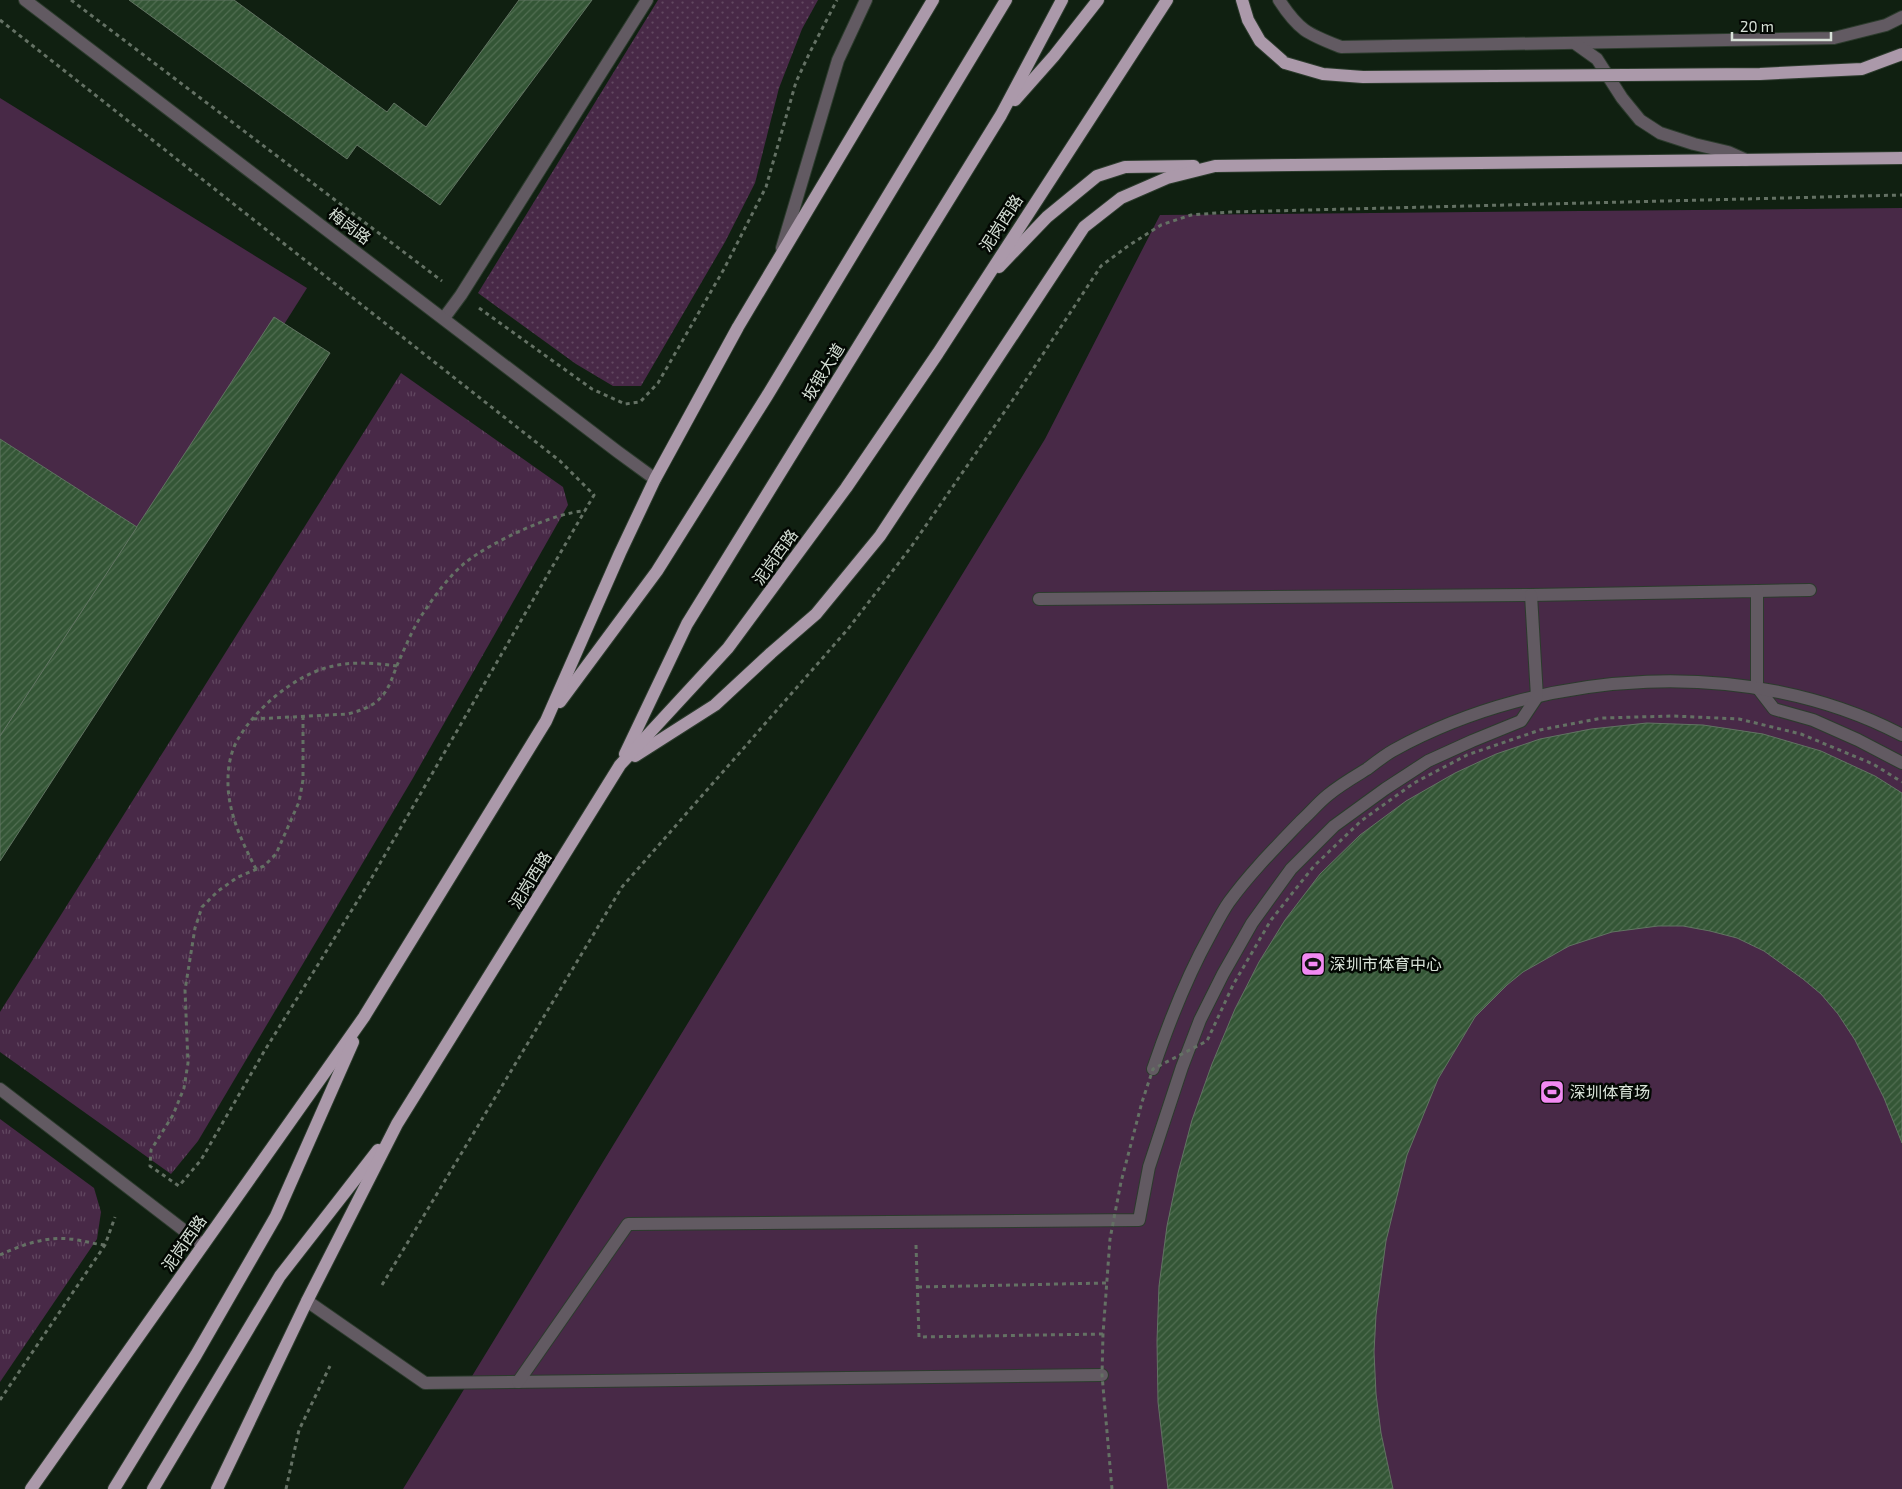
<svg xmlns="http://www.w3.org/2000/svg" width="1902" height="1489" font-family="'Exo 2','Noto Sans SC',sans-serif">
  <defs>
    <pattern id="grass-dots" width="8" height="8" patternUnits="userSpaceOnUse" patternTransform="scale(1.25)"><rect width="8" height="8" fill="#482947"/><path d="M2 2h.1M6 6h.1" fill="none" stroke="#624861" stroke-width="1.8" stroke-linecap="round"/></pattern>
    <pattern id="park-tufts" width="24" height="20" patternUnits="userSpaceOnUse" patternTransform="scale(1.25)"><rect width="24" height="20" fill="#482947"/><path d="M3 7l-1-3M5 7V3M7 7l1-3M15 17l-1-3M17 17v-4M19 17l1-3" fill="none" stroke="#624861"/></pattern>
    <pattern id="building-hatch" width="6" height="6" patternUnits="userSpaceOnUse" patternTransform="scale(1.25)"><rect width="6" height="6" fill="#345636"/><path d="M-1 1l2-2M0 6l6-6M5 7l2-2" fill="none" stroke="#516e52"/></pattern>
  </defs>
  <rect width="100%" height="100%" fill="#102011"/>
  <polygon fill="url(#grass-dots)" points="658,0 818,0 802,29 779,88 755,183 725,242 641,386 613,386 576,364 478,293"/>
  <g fill="url(#park-tufts)">
    <polygon points="401,373 563,487 568,505 413,778 198,1141 171,1174 0,1052 0,1012"/>
    <polygon points="0,1119 94,1188 101,1212 97,1239 0,1382"/>
  </g>
  <g fill="#482947">
    <polygon points="0,98 307,288 151,535 137,527 0,439"/>
    <polygon points="1902,208 1902,1489 403,1489 1045,439 1160,215"/>
  </g>
  <g fill="url(#building-hatch)" stroke="#617462">
    <polygon points="129,0 234,0 387,112 394,103 426,127 519,0 592,0 440,205 357,145 347,159"/>
    <polygon points="274,317 330,353 0,861 0,736"/>
    <polygon points="0,439 137,527 0,736"/>
    <polygon points="1647,723 1703,725 1763,734 1821,751 1875,776 1902,793 1902,1143 1884,1098 1855,1040 1838,1014 1821,994 1803,979 1764,951 1737,938 1710,931 1683,926 1658,926 1612,932 1569,946 1523,972 1507,985 1475,1017 1438,1079 1407,1155 1386,1241 1376,1315 1374,1352 1376,1394 1381,1433 1393,1489 1168,1489 1158,1402 1157,1341 1159,1286 1167,1226 1178,1173 1192,1120 1212,1064 1235,1009 1259,962 1285,920 1320,874 1360,835 1406,801 1455,773 1496,754 1540,739 1591,729"/>
  </g>
  <g fill="none" stroke-linecap="round" stroke-linejoin="round">
    <defs>
      <g id="lane">
        <path d="M1279,0C1299,31 1308,34 1341,47L1834,38L1886,25L1902,17"/>
        <polyline points="1576,44 1597,59 1622,98 1640,120 1660,133 1694,144 1728,152 1746,160"/>
        <polyline points="782,248 838,60 866,0"/>
        <polyline points="444,318 461,295 647,0"/>
        <polyline points="1757,591 1810,590"/>
        <polyline points="1039,599 1531,595 1757,591 1757,687 1774,709 1813,720 1858,740 1902,763"/>
        <path d="M1153,1069C1169,1022 1186,978 1210,935C1216,924 1222,912 1229,902C1250,873 1276,847 1301,821C1310,813 1318,803 1328,795C1340,785 1354,777 1367,769C1376,762 1385,755 1394,750C1543,668 1750,655 1902,735"/>
        <polyline points="0,1089 203,1245"/>
        <polyline points="307,1301 425,1383 1102,1375"/>
        <polyline points="518,1382 628,1224 1139,1220 1149,1167 1182,1067 1200,1020 1223,974 1252,923 1291,869 1334,826 1385,789 1428,761 1472,741 1521,721 1537,697 1531,595"/>
      </g>
      <polyline id="street" points="25,0 618,452 655,479"/>
      <g id="primary">
        <polyline points="1242,0 1248,20 1260,41 1285,63"/>
        <polyline points="1015,100 1054,56 1098,0"/>
        <polyline points="999,267 1047,217 1097,176 1125,167 1194,166"/>
        <polyline points="560,702 657,571 767,396 1006,0"/>
        <polyline points="625,754 687,624 1001,115 1062,0"/>
        <polyline points="635,756 715,705 771,653 816,614 880,536 1084,227 1121,198 1167,178 1215,166 1902,158"/>
        <polyline points="31,1489 364,1017 546,721 620,553 655,479 738,327 933,0"/>
        <polyline points="114,1489 196,1355 276,1216 353,1042"/>
        <polyline points="153,1489 280,1276 378,1150"/>
        <polyline points="217,1489 307,1301 397,1124 620,765 728,648 846,488 938,353 1167,0"/>
      </g>
    </defs>
    <use href="#lane" stroke="#2c3b2d" stroke-width="14"/>
    <use href="#street" stroke="#2c3b2d" stroke-width="14"/>
    <use href="#primary" stroke="#2c3b2d" stroke-width="14"/>
    <g stroke="#647164" stroke-width="3" stroke-dasharray="4 4" stroke-linecap="butt">
      <polyline points="71,0 442,281"/>
      <polyline points="0,20 560,461 594,495 368,884 265,1050 201,1160 179,1186 150,1166 151,1150 173,1115 184,1088 188,1063 185,990 195,928 202,907 218,891 238,877 264,866 276,854 299,802 303,780 303,717"/>
      <polyline points="479,308 592,389 625,404 640,402 658,383 724,269 766,187 796,82 810,52 837,0"/>
      <path d="M253,719L348,714C358,711 367,709 376,702C389,692 392,677 398,663C406,646 413,627 424,612C435,595 451,574 466,562C490,543 554,512 585,511"/>
      <path d="M256,869C242,842 227,811 228,779C228,766 231,751 238,739C256,708 294,676 329,667C351,661 375,663 397,666"/>
      <polyline points="916,1245 919,1337 1103,1334"/>
      <path d="M0,1255C21,1245 47,1236 70,1239C82,1240 93,1244 105,1245"/>
      <polyline points="382,1285 622,887 848,629 911,547 1014,398 1101,266 1128,246 1161,225 1191,215 1230,212 1902,195"/>
      <polyline points="918,1287 1107,1283"/>
      <polyline points="0,1400 105,1245 115,1217"/>
      <polyline points="286,1489 299,1430 330,1366"/>
    </g>
    <use href="#lane" stroke="#625a62" stroke-width="12"/>
    <use href="#street" stroke="#625a62" stroke-width="12"/>
    <use href="#primary" stroke="#ab99aa" stroke-width="12"/>
    <defs>
      <polyline id="primary-bridge" points="1285,63 1323,74 1363,77 1760,74 1862,69 1902,54"/>
    </defs>
    <use href="#primary-bridge" stroke="#2c3b2d" stroke-width="14" stroke-linecap="butt"/>
    <polyline stroke="#647164" stroke-width="3" stroke-dasharray="4 4" stroke-linecap="butt" points="1112,1489 1102,1375 1103,1334 1110,1239 1121,1182 1142,1102 1153,1069 1207,1041 1233,985 1271,920 1314,866 1361,821 1414,783 1467,755 1540,730 1602,718 1673,716 1739,719 1801,734 1873,764 1902,782"/>
    <use href="#primary-bridge" stroke="#ab99aa" stroke-width="12"/>
  </g>
  <defs>
    <symbol id="stadium-square" viewBox="-11 -11 22 22"><rect x="-9" y="-9" width="18" height="18" rx="4" fill="#f28af2" stroke="#030803"/><path d="M0-5a6.5 5 0 1 0 0 10a6.5 5 0 1 0 0-10ZM-3.5-1.8h7v3.6h-7Z" fill="#111"/></symbol>
  </defs>
  <g fill-rule="evenodd">
    <use href="#stadium-square" x="1299" y="950" width="28" height="28"/>
    <use href="#stadium-square" x="1538" y="1078" width="28" height="28"/>
  </g>
  <g text-anchor="middle" stroke-width="5" stroke-linejoin="round" paint-order="stroke">
    <g font-size="16" fill="#d7e1d7" stroke="#030803">
      <text transform="translate(1001 223) rotate(-57)" y="6">泥岗西路</text>
      <text transform="translate(350 226) rotate(37)" y="6">梅岗路</text>
      <text transform="translate(823 372) rotate(-58)" y="6">坂银大道</text>
      <text transform="translate(775 557) rotate(-54)" y="6">泥岗西路</text>
      <text transform="translate(530 880) rotate(-58)" y="6">泥岗西路</text>
      <text transform="translate(184 1243) rotate(-55)" y="6">泥岗西路</text>
    </g>
    <g font-size="16" fill="#d7e1d7" stroke="#030803" text-anchor="start">
      <text x="1330" y="970">深圳市体育中心</text>
      <text x="1570" y="1098">深圳体育场</text>
    </g>
  </g>
  <path d="M1732 32v8h99v-8" fill="none" stroke="#d7e1d7" stroke-width="2.5"/>
  <text x="1740" y="32" font-size="15" fill="#d7e1d7" stroke="#030803" stroke-width="4" paint-order="stroke">20 m</text>
</svg>
